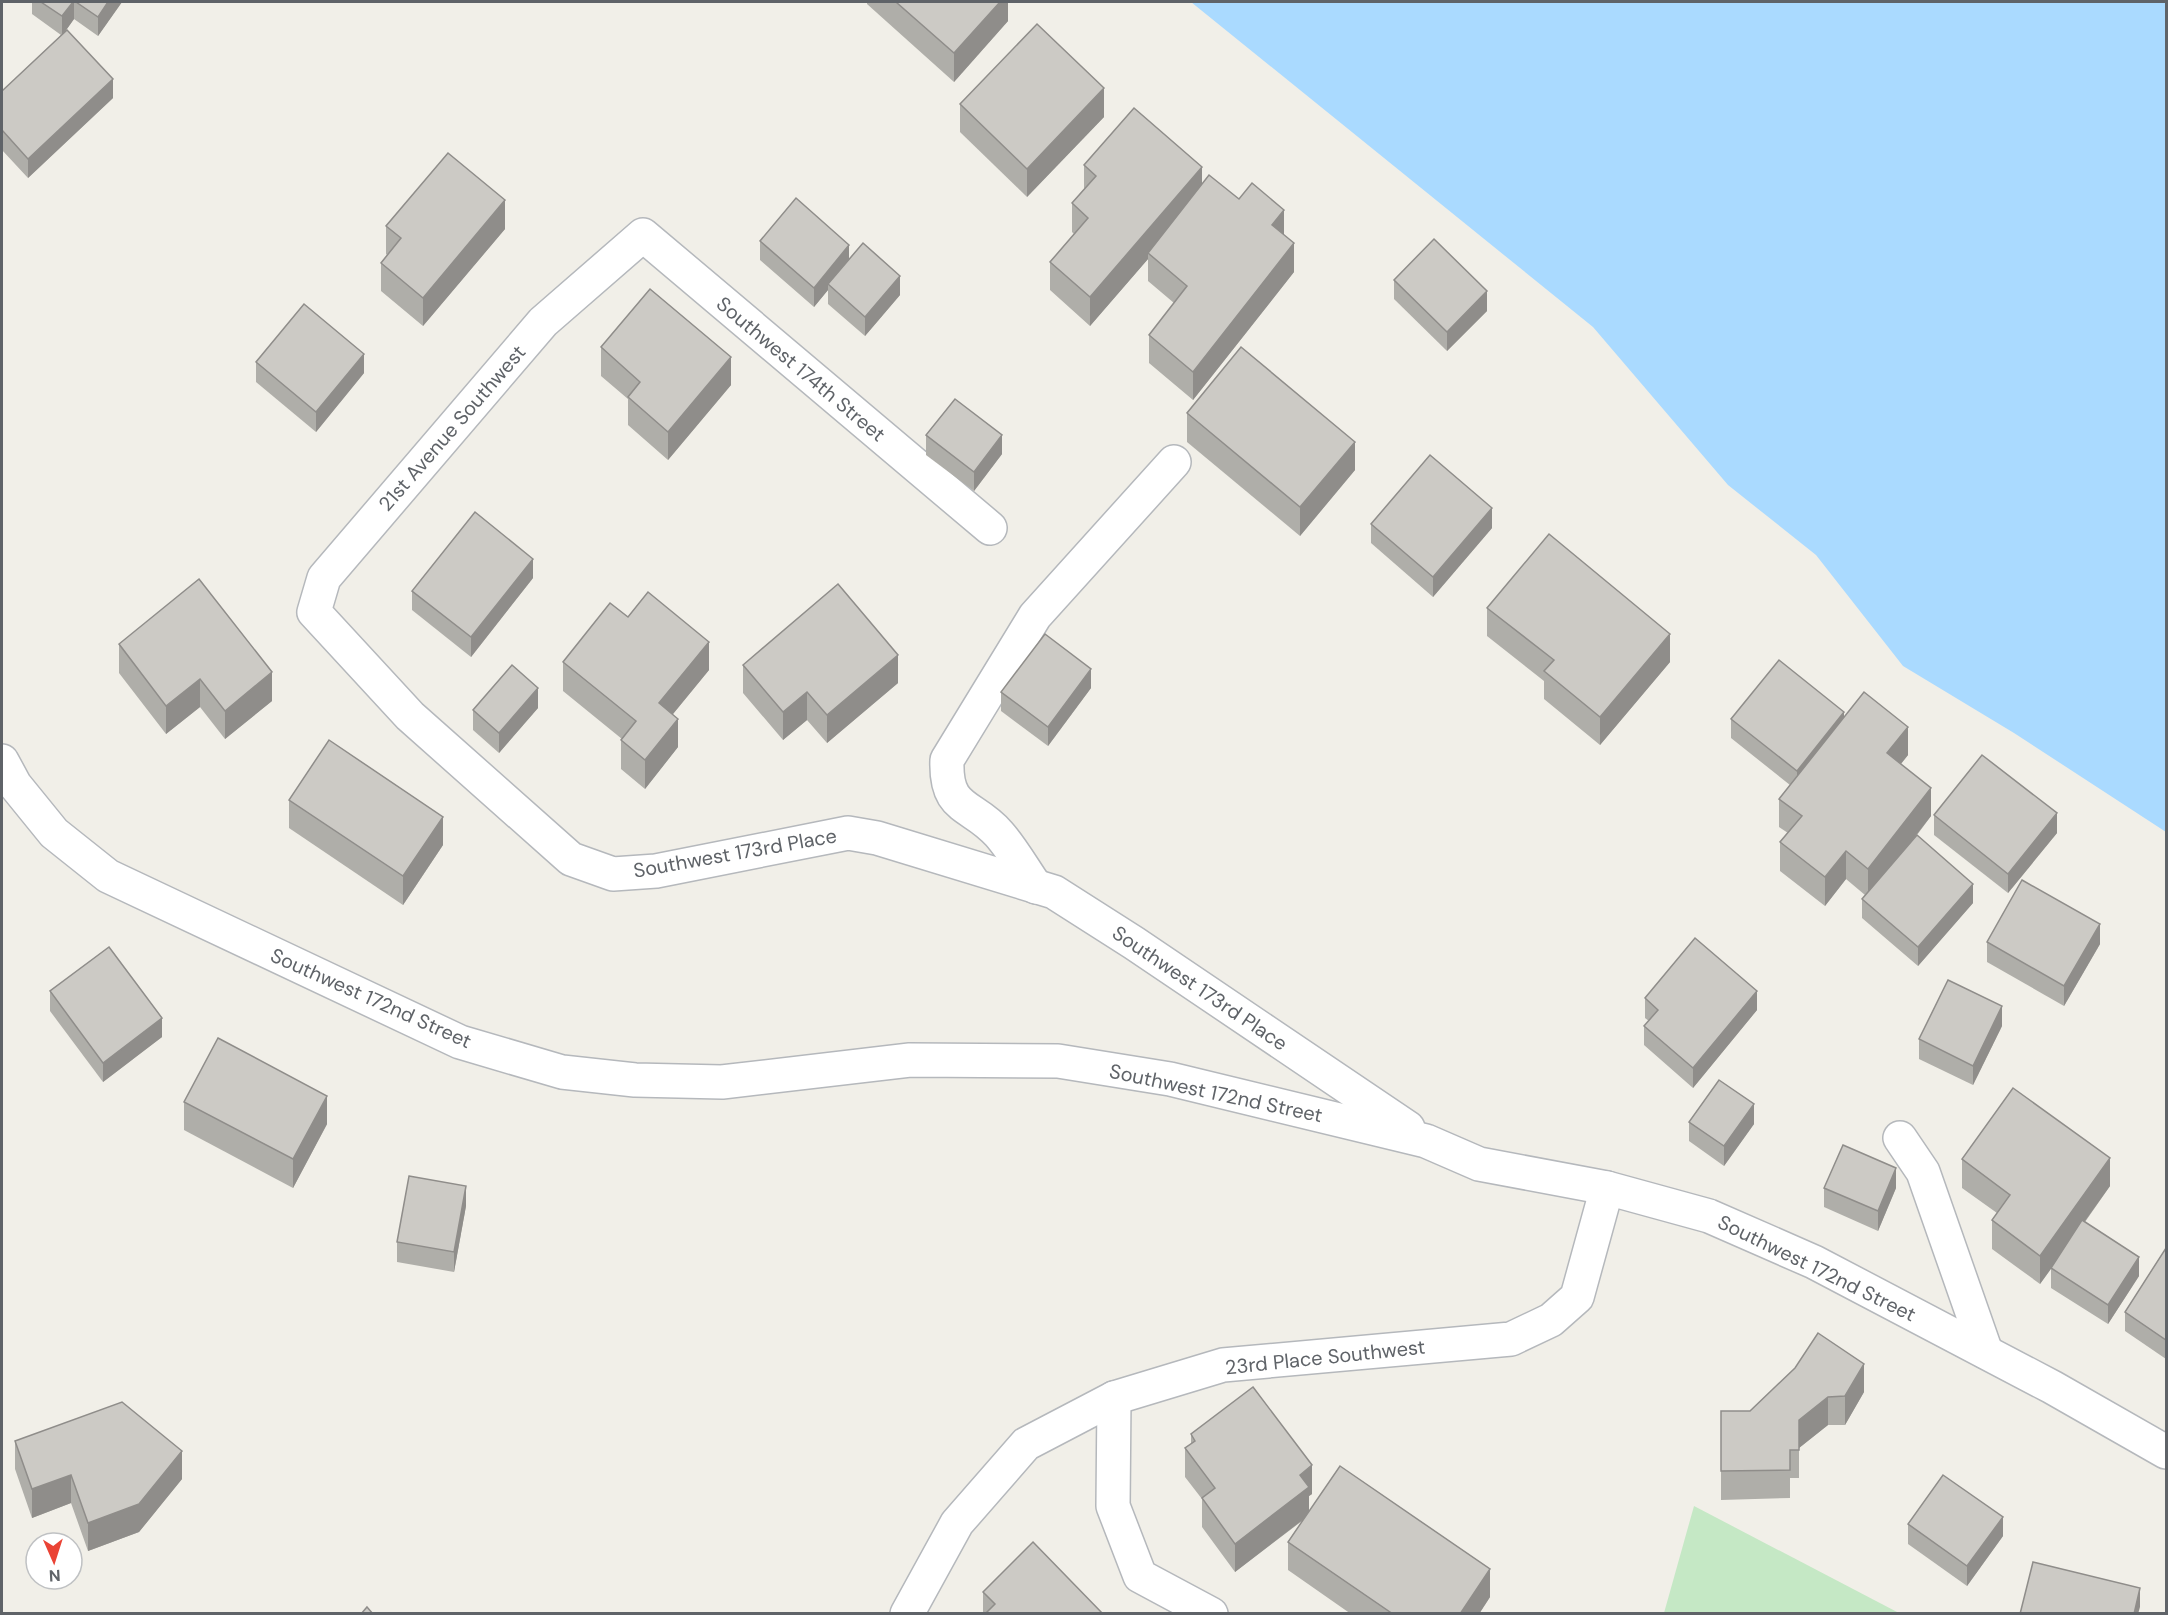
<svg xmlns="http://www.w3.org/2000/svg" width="2168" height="1615" font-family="'DM Sans',sans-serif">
  <rect width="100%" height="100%" fill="#f1efe8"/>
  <polygon fill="#c5e8c5" points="1694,1506 1899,1613 1664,1613"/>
  <polygon fill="#aadaff" points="1191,2 2166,2 2166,832 2014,733 1903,666 1816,555 1728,485 1593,327"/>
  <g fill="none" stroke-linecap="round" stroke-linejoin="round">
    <defs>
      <g id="minor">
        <polyline points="990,528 643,235 543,322 324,578 314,612 410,716 571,859 613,874 656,871 848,833 877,838 1054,892 1134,943 1408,1128"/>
        <polyline points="2,761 15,785 54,833 108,876 460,1042 562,1072 635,1080 722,1082 910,1060 1058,1061 1170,1079 1426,1141 1479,1164 1607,1188 1709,1216 1814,1262 2052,1387 2166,1452"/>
        <path d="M1036,887C1024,870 1013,850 999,834C972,803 945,812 947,760L1035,616L1174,462"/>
        <polyline points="1900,1138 1923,1172 1986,1352"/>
        <polyline points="1114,1398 1113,1506 1140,1576 1211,1614"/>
        <polyline points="907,1614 957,1523 1026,1444 1114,1398 1223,1365 1511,1339 1551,1320 1577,1297 1607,1188"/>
      </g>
    </defs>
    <use href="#minor" stroke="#b5b8bc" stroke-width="36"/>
    <use href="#minor" stroke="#fff" stroke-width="33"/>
  </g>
  <g fill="#afaea9">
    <polygon points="32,2 122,2 98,36 74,19 66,30 113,98 28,178 2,150 2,91 61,35 32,14"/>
    <polygon points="867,2 1008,2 1008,21 954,82 867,4"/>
    <polygon points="960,104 1104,117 1027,197 960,132"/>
    <polygon points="1084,165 1202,184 1284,235 1294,272 1193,400 1149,363 1149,335 1174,303 1148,281 1148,259 1090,326 1050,290 1050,262 1074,234 1072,232 1072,203 1084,189"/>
    <polygon points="386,226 505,229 423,326 381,291 381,263 387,255 386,254"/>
    <polygon points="760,241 849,259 900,295 865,336 828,304 828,290 814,307 760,260"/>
    <polygon points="1394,280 1487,311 1447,351 1394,299"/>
    <polygon points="601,347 731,385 668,460 628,425 628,399 601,376"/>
    <polygon points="256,362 364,373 316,432 256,382"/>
    <polygon points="1187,413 1355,470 1300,536 1187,442"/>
    <polygon points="926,435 1002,454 974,491 926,455"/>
    <polygon points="1371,524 1492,528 1433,597 1371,543"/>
    <polygon points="533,578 471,657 412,610 412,591"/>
    <polygon points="1487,608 1670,662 1600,745 1544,699 1544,681 1487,636"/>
    <polygon points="628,617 709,670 673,714 678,747 645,789 621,769 621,740 622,739 563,691 563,662"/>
    <polygon points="119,644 272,701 225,739 200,707 166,734 119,673"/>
    <polygon points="743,665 898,683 827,743 807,720 783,740 743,693"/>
    <polygon points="1091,688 1048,746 1001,711 1001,692"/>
    <polygon points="538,708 499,753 473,730 473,710"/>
    <polygon points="1844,717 1908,755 1901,764 1931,816 1917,835 1973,903 1918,966 1862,918 1862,899 1865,895 1846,879 1825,906 1780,871 1780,842 1788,833 1779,827 1779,799 1790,785 1731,738 1731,719"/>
    <polygon points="289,800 443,845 403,905 289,828"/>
    <polygon points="1934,815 2057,833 2008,893 1934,835"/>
    <polygon points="1987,942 2100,944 2064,1006 1987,962"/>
    <polygon points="50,991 162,1037 103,1082 50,1011"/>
    <polygon points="1645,998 1757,1010 1693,1088 1644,1045 1644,1026 1649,1021 1645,1018"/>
    <polygon points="2002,1026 1973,1085 1919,1059 1919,1039"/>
    <polygon points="184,1102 327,1124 293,1188 184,1130"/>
    <polygon points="1689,1122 1754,1124 1724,1166 1689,1141"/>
    <polygon points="1962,1159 2110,1186 2085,1222 2139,1276 2108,1324 2051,1288 2051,1269 2040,1284 1992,1249 1992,1220 1997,1213 1962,1188"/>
    <polygon points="1824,1188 1896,1188 1878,1231 1824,1207"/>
    <polygon points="466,1206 454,1272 397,1262 397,1242"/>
    <polygon points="2166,1248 2166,1359 2125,1331 2125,1312"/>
    <polygon points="1795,1368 1864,1392 1845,1425 1828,1425 1799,1448 1799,1478 1790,1478 1790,1498 1721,1500 1721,1411 1750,1411"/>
    <polygon points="1191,1434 1312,1494 1309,1496 1309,1511 1490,1597 1479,1614 1351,1614 1288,1570 1288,1542 1302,1521 1235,1572 1202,1527 1202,1499 1185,1477 1185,1448 1191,1444"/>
    <polygon points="15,1441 182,1479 139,1532 88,1551 71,1503 32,1518 15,1469"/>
    <polygon points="1908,1524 2003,1536 1967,1586 1908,1544"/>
    <polygon points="983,1592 1103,1614 983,1614"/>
  </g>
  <g fill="#8f8d8a">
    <polygon points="73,2 74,2 74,19 62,36 62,16"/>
    <polygon points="108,2 122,2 98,36 98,17"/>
    <polygon points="1000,2 1008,2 1008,21 954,82 954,53"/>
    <polygon points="113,79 113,98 28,178 28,159"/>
    <polygon points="1104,88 1104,117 1027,197 1027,169"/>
    <polygon points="1202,167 1202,196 1148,253 1148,259 1090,326 1090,297"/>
    <polygon points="505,200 505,229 423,326 423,298"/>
    <polygon points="1284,210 1284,239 1272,225"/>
    <polygon points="1294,243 1294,272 1193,400 1193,372"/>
    <polygon points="849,245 849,264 828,284 828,290 814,307 814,288"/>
    <polygon points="900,276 900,295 865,336 865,317"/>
    <polygon points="1487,291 1487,311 1447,351 1447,332"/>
    <polygon points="364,354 364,373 316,432 316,412"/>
    <polygon points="731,357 731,385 668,460 668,432"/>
    <polygon points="1002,435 1002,454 974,491 974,472"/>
    <polygon points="1355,442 1355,470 1300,536 1300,507"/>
    <polygon points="1492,508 1492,528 1433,597 1433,577"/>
    <polygon points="533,559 533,578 471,657 471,637"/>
    <polygon points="1670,634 1670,662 1600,745 1600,717"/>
    <polygon points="709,642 709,670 659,731 659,703"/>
    <polygon points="898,655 898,683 827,743 827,715"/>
    <polygon points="1091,669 1091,688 1048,746 1048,727"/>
    <polygon points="272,672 272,701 225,739 225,711"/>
    <polygon points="200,679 200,707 166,734 166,706"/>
    <polygon points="538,688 538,708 499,753 499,733"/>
    <polygon points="807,692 807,720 783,740 783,712"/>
    <polygon points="1844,712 1844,731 1797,790 1797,771"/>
    <polygon points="678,719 678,747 645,789 645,760"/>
    <polygon points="1908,727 1908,755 1887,781 1887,753"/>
    <polygon points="1931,788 1931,816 1868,897 1868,869"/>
    <polygon points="2057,813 2057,833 2008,893 2008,874"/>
    <polygon points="443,817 443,845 403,905 403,876"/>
    <polygon points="1846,851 1846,879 1825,906 1825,877"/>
    <polygon points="1973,884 1973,903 1918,966 1918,947"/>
    <polygon points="2100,924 2100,944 2064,1006 2064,986"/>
    <polygon points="1757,991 1757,1010 1693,1088 1693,1068"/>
    <polygon points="2002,1006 2002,1026 1973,1085 1973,1066"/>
    <polygon points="162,1018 162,1037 103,1082 103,1063"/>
    <polygon points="327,1096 327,1124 293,1188 293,1159"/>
    <polygon points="1754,1104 1754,1124 1724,1166 1724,1146"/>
    <polygon points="2110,1158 2110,1186 2040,1284 2040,1256"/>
    <polygon points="1896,1168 1896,1188 1878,1231 1878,1211"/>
    <polygon points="466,1186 466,1206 454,1272 454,1252"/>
    <polygon points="2139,1257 2139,1276 2108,1324 2108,1305"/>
    <polygon points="1864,1364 1864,1392 1845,1425 1845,1396"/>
    <polygon points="1828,1397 1828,1425 1799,1448 1799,1420"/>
    <polygon points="182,1451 182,1479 139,1532 88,1551 88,1523"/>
    <polygon points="1312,1465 1312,1494 1309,1496 1309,1515 1235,1572 1235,1544 1300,1475"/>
    <polygon points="71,1475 71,1503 32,1518 32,1489"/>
    <polygon points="2003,1517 2003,1536 1967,1586 1967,1566"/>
    <polygon points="1490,1569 1490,1597 1479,1614 1460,1614"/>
    <polygon points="2140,1588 2140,1607 2138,1614 2134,1614"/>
  </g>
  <g fill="#cccac5" stroke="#8f8d8a" stroke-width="1.5">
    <polygon points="41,2 73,2 62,16"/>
    <polygon points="76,2 108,2 98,17"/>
    <polygon points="896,2 1000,2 954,53"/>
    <polygon points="1037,24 1104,88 1027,169 960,104"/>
    <polygon points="67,30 113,79 28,159 2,130 2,91"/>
    <polygon points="1134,108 1202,167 1090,297 1050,262 1088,218 1072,203 1096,176 1084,165"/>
    <polygon points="448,153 505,200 423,298 381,263 401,238 386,226"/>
    <polygon points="1209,175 1239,199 1252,183 1284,210 1272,225 1294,243 1193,372 1149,335 1187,286 1148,253"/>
    <polygon points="796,198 849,245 814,288 760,241"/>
    <polygon points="1434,239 1487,291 1447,332 1394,280"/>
    <polygon points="863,243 900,276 865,317 828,284"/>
    <polygon points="650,289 731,357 668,432 628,397 640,382 601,347"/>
    <polygon points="304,304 364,354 316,412 256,362"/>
    <polygon points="1241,347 1355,442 1300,507 1187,413"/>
    <polygon points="955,399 1002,435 974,472 926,435"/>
    <polygon points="1430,455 1492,508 1433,577 1371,524"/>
    <polygon points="475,512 533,559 471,637 412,591"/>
    <polygon points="1549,534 1670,634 1600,717 1544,671 1554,660 1487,608"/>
    <polygon points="199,579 272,672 225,711 200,679 166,706 119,644"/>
    <polygon points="838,584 898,655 827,715 807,692 783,712 743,665"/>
    <polygon points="648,592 709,642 659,703 678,719 645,760 621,740 636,721 563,662 610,603 628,617"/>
    <polygon points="1045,634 1091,669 1048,727 1001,692"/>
    <polygon points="1779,660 1844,712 1797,771 1731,719"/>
    <polygon points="512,665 538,688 499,733 473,710"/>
    <polygon points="1864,692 1908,727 1887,753 1931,788 1868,869 1846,851 1825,877 1780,842 1802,816 1779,799"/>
    <polygon points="329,740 443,817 403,876 289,800"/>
    <polygon points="1982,755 2057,813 2008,874 1934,815"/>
    <polygon points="1917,835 1973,884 1918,947 1862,899"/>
    <polygon points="2022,880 2100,924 2064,986 1987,942"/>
    <polygon points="1695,938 1757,991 1693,1068 1644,1026 1658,1010 1645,998"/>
    <polygon points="109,947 162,1018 103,1063 50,991"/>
    <polygon points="1948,980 2002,1006 1973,1066 1919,1039"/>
    <polygon points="218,1038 327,1096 293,1159 184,1102"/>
    <polygon points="1719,1080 1754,1104 1724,1146 1689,1122"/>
    <polygon points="2013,1088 2110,1158 2040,1256 1992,1220 2010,1195 1962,1159"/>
    <polygon points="1843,1145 1896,1168 1878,1211 1824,1188"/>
    <polygon points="409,1176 466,1186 454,1252 397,1242"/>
    <polygon points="2082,1220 2139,1257 2108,1305 2051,1268"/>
    <polygon points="2166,1248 2166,1340 2125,1312"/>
    <polygon points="1818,1333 1864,1364 1845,1396 1828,1397 1799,1420 1799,1450 1790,1450 1790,1470 1721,1471 1721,1411 1750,1411 1795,1368"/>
    <polygon points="1253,1387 1312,1465 1300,1475 1309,1487 1235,1544 1202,1498 1215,1488 1185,1448 1195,1441 1191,1434"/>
    <polygon points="122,1402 182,1451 139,1504 88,1523 71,1475 32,1489 15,1441"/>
    <polygon points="1340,1466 1490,1569 1460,1614 1393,1614 1288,1542"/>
    <polygon points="1943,1475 2003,1517 1967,1566 1908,1524"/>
    <polygon points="1033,1542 1103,1614 985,1614 995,1604 983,1592"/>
    <polygon points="2033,1562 2140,1588 2134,1614 2020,1614"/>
    <polygon points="367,1607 373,1614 361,1614"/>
  </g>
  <g text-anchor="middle" stroke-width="4.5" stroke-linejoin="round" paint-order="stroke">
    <g font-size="20" fill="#5f6368" stroke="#fff">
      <text transform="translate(801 369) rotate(40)" y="7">Southwest 174th Street</text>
      <text transform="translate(452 428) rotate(-49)" y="7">21st Avenue Southwest</text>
      <text transform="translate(735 853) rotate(-10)" y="7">Southwest 173rd Place</text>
      <text transform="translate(1200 988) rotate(34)" y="7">Southwest 173rd Place</text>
      <text transform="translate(371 998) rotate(24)" y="7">Southwest 172nd Street</text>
      <text transform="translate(1216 1093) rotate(12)" y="7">Southwest 172nd Street</text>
      <text transform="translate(1817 1268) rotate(26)" y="7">Southwest 172nd Street</text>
      <text transform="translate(1325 1357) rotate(-6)" y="7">23rd Place Southwest</text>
    </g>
  </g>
  <rect width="2168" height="1615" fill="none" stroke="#5f6368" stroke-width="6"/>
  <g transform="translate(54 1561) rotate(177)"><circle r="28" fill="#ffffff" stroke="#bfc1c3" stroke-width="1.5"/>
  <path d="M0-4.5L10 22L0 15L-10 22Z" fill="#ea4335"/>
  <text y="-9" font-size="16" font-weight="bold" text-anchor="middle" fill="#5f6368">N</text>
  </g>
</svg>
